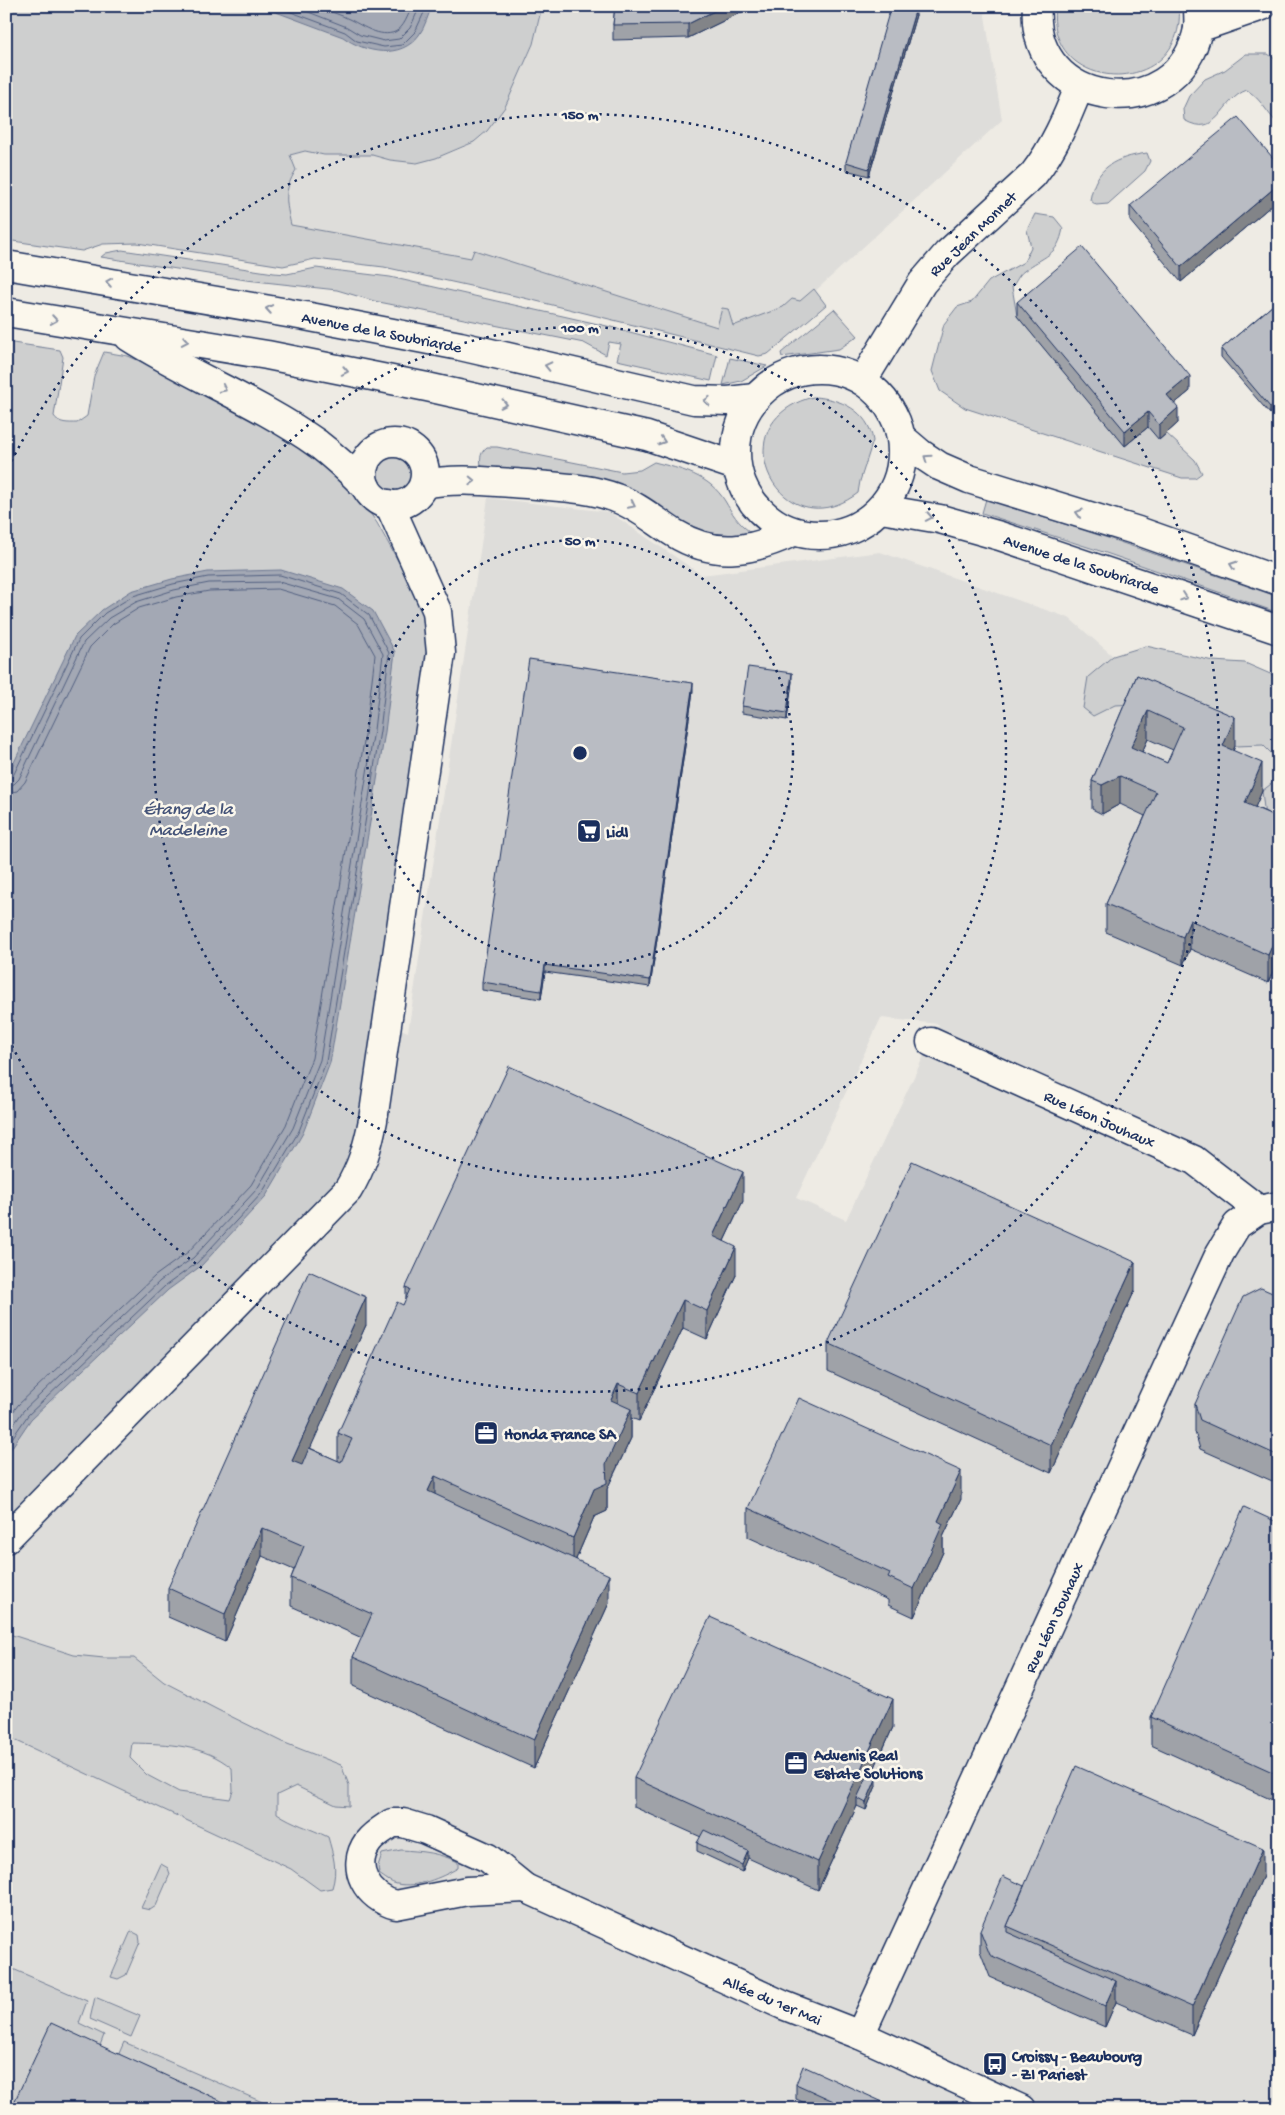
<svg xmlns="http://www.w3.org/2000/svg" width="1285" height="2115" font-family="'Gochi Hand',sans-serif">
  <rect width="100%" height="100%" fill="#eeebe4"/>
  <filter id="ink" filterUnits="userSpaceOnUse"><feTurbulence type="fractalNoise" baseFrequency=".02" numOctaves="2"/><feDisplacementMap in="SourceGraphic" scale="10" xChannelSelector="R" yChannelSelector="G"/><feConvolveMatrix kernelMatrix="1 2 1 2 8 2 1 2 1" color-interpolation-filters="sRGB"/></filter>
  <g filter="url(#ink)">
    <g fill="#deddda" fill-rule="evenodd">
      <polygon points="542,6 986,6 985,16 1002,120 788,316 717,327 291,225 282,215 288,183 296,170 290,155 305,151 324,155 372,155 407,162 436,158 465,147 481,137 492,125 505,107 533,45"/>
      <path d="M488,498L609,512L702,575L880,552L1069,618L1113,656L1279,719V2109H6V1505L361,1013L408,1032ZM881,1018L939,1024L846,1220L796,1198Z"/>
    </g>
    <g fill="#cecfcf" stroke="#747f96" fill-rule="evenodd">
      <path d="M6,6H542L533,44L505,107L487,131L474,142L436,158L417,163L390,160L372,155H324L305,151L290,155L296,170C283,191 286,202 291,225L471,258L474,250L717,327L722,308L728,309L733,326L783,307L792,299L800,301L814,289L826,305L768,354L759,356L520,297L384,267L315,259L283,266L137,243L103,244L82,251L6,240Z"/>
      <path d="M1055,6H1179C1188,99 1044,97 1055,6Z"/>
      <path d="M1246,54H1268L1279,62V125C1266,112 1262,100 1247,90C1220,99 1219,140 1184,120L1183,109L1189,96L1205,79L1225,70Z"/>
      <path d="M1147,153L1150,161L1145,171L1108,204L1096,205L1090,200C1096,166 1115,158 1147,153Z"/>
      <path d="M1035,214L1054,217L1063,228C1058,257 1044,255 1024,271C1019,274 1016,282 1012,287L1017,316L1125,445L1148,427L1159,439L1166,433L1195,460L1202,473L1195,478H1182L965,408L940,391L932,371L944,324L957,307L972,302L989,281L1024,262L1031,247L1027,230Z"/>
      <polygon points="122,250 274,273 287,274 316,268 390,277 607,326 717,355 711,381 617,360 621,344 609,342 606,355 584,343 374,301 337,290 246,280 101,257 106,253"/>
      <polygon points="834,309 858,336 839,349 782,357 781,353"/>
      <path d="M6,342L60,350L63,357L54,416C59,424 68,423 77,423L87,416L94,376L104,352L128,356L154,367L297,442L354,490L377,523L412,586L426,622L428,642L355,1148L342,1176L6,1521Z"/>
      <polygon points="730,358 767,366 741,381 723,385"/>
      <path d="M813,397C840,398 869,411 873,441L860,481L858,493C780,552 716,422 813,397Z"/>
      <path d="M487,447H497L622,472L640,470L654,462C681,469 709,475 725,501C732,513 738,523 749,531V534L730,539L691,533L483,472C480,463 478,454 487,447Z"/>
      <circle cx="392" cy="474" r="20"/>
      <polygon points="986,499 1108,538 1279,597 1279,613 1103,552 982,513"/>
      <polygon points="1146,646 1213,661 1245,663 1275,676 1279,680 1279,761 1263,745 1235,746 1137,704 1115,705 1093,716 1083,708 1088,677 1113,656"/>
      <polygon points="1279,768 1279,821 1265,817 1262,791 1275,781"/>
      <path d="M6,1633L74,1655L104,1658H134L164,1682L218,1710L285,1743L341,1765L349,1785V1806L336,1805L296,1786L277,1795V1813C293,1824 310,1828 328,1837C333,1855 338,1869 332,1888L320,1890L291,1869L6,1736ZM132,1743C168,1744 203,1744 232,1768L233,1791L230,1799L179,1792L147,1775L130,1758Z"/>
      <path d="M401,1850C421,1851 440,1853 458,1862V1868C440,1878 418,1888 397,1884C391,1883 385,1878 379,1874L378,1866L382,1854Z"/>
      <polygon points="161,1864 168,1868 170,1874 156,1906 150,1910 141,1908"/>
      <polygon points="131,1931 139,1935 140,1942 126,1975 118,1979 111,1977"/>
      <polygon points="6,1966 87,2001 79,2023 104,2035 93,2064 21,2109 6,2109"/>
      <polygon points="95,1997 140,2016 131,2037 90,2019"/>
      <polygon points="124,2042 276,2108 192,2109 111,2072"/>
    </g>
    <g fill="#a3a8b4" stroke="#6d7892">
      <path d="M260,6H432C428,15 425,27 419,35C401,60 365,53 343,37Z"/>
      <polygon points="281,570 343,589 373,611 395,652 385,732 330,1063 303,1133 266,1196 201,1266 168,1290 31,1419 6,1456 6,779 75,636 102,610 131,591 172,579 208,572"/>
    </g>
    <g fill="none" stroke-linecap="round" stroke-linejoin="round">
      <g stroke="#515f80" stroke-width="1">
        <polyline points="275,6 345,32 357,41 384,47 402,45 415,32 427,6"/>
        <polyline points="293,6 347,27 360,35 384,41 399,39 410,28 420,6"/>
        <path d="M315,6C327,11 340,14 351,20C363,26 380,38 395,32C404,28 408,15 412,6"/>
        <polyline points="6,779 13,776 79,639 105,613 133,596 173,584 208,577 280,575 341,594 369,615 389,653 380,731 326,1062 299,1131 262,1193 197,1263 165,1286 28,1415 6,1447"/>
        <polyline points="6,786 14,784 19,779 84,642 109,618 136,602 174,590 209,583 279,582 338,599 364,619 383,654 374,730 320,1060 293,1128 257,1189 193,1258 160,1281 23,1411 6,1436"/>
        <polyline points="6,793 17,791 25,782 90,647 113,624 139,608 176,597 209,591 278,589 335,606 358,624 375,655 366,729 312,1058 286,1125 251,1185 188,1252 155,1276 18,1405 6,1422"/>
      </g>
      <defs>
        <g id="minor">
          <path d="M1037,6C1029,111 1178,128 1198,29C1199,22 1198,14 1198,6"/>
          <polyline points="1198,28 1262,6"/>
          <polyline points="6,265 305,316 460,346 694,400 728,401 755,398"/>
          <polyline points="6,312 267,355 427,387 647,436 736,466"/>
          <path d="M129,337C190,376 259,402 318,444C335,457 351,472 366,487"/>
          <circle cx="819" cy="452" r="83"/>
          <path d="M863,380L922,283L947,254L1033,175C1054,148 1067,118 1079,87"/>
          <polyline points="901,437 921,454 939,466 969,479 1138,531 1279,581"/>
          <circle cx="394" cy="474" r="31"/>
          <path d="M424,484C458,477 492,482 526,484C556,487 588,487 616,498C638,506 655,521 674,533C716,559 752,551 793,532"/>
          <polyline points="881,509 940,519 1000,536 1279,630"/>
          <polyline points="931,1042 1194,1160 1259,1210"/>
          <path d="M6,1539L348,1190C362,1167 368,1146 373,1120L441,653L437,611L389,504"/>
          <path d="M392,1823H403L426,1830L488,1858L525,1888L467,1891L396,1905C368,1898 349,1868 368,1842C374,1834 383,1829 392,1823Z"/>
          <polyline points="525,1888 783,2005 860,2035 1021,2109"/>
          <polyline points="860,2035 1220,1253 1237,1225 1259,1210 1279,1206"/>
        </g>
      </defs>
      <use href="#minor" stroke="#1b2f5e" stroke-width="31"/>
      <use href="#minor" stroke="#fbf7ec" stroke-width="28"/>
    </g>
    <g fill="#9fa2a8" stroke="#1b2f5e" fill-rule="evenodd">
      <polygon points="615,6 754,6 688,38 613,40 613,25"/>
      <polygon points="916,15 869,176 846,170 846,162"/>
      <polygon points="1279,165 1279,199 1181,282 1130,221 1130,206"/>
      <polygon points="1279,300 1270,414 1221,357 1221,349"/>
      <polygon points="1017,302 1190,391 1174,404 1178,423 1159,440 1148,427 1125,446 1017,316"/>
      <path d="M1137,675L1235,746L1233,751L1262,791L1255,807L1279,818L1268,983L1190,949L1183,965L1106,932V904L1145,816L1120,804L1102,814L1092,809V781ZM1148,739L1173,750L1167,763L1142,752Z"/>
      <polygon points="792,681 787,720 742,713 742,706"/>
      <polygon points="693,691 650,987 545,972 541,999 482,990 482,982"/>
      <polygon points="743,1201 724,1241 736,1275 707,1339 683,1328 639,1421 631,1418 631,1438 607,1489 607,1511 594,1517 576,1559 609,1603 534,1768 353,1686 353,1657 362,1638 291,1606 291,1578 294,1570 262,1556 225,1642 168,1617 168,1588 366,1325 310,1448 338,1461 338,1433 406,1300 406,1287"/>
      <polygon points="1135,1290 1051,1473 828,1371 828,1343"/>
      <polygon points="1279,1296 1279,1484 1200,1449 1195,1432 1195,1404"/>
      <polygon points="961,1499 943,1537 943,1552 914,1617 888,1605 888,1600 748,1537 748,1508"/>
      <polygon points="1279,1523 1279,1803 1151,1745 1151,1717"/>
      <polygon points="893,1727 871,1776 876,1786 866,1810 857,1806 818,1890 748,1858 742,1872 697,1851 697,1843 701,1837 634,1807 634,1778"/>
      <polygon points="1263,1876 1192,2035 1116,2002 1105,2027 990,1977 980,1951 980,1930"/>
      <polygon points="796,2084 885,2109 818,2109 796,2099"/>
    </g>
    <g fill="#828488" stroke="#1b2f5e">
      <polygon points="724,6 754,6 688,38 688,24"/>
      <polygon points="916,8 916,15 869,176 869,169"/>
      <polygon points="1279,184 1279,199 1181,282 1181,267"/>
      <polygon points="1190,376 1190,391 1167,410 1167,395"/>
      <polygon points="1279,399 1279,407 1270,414 1270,407"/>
      <polygon points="1178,408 1178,423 1159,440 1159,425"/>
      <polygon points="1148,412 1148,427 1125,446 1125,431"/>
      <polygon points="792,673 792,681 787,720 787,713"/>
      <polygon points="693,683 693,691 650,987 650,980"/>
      <polygon points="1148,711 1148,739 1131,776 1131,747"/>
      <polygon points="1235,717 1235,746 1223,774 1223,746"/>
      <polygon points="1262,763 1262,791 1245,831 1245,803"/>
      <polygon points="1120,776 1120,804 1102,814 1102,785"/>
      <polygon points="1190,920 1190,949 1183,965 1183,937"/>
      <polygon points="1279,930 1279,958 1268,983 1268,955"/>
      <polygon points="545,965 545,972 541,999 541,991"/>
      <polygon points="743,1172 743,1201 713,1264 713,1236"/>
      <polygon points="736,1247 736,1275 707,1339 707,1311"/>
      <polygon points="1135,1262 1135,1290 1051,1473 1051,1445"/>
      <polygon points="366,1297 366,1325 292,1489 292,1461"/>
      <polygon points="683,1300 683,1328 639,1421 639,1393"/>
      <polygon points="618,1384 618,1412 611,1400"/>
      <polygon points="631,1409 631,1438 607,1489 607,1511 594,1517 573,1566 573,1538 594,1489"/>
      <polygon points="961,1471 961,1499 943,1537 943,1552 914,1617 914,1589 938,1521"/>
      <polygon points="435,1476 435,1504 428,1491"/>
      <polygon points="262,1528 262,1556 225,1642 225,1614"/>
      <polygon points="609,1575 609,1603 534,1768 534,1740"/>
      <polygon points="893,1699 893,1727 860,1800 857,1798 857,1806 818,1890 818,1862"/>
      <polygon points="876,1779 876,1786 866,1810 866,1803"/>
      <polygon points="1263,1848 1263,1876 1192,2035 1192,2007"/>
      <polygon points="748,1851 748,1858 742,1872 742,1865"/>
      <polygon points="1116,1981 1116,2002 1105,2027 1105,2006"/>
    </g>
    <g fill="#b9bcc3" stroke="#1b2f5e" fill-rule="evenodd">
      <polygon points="615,6 724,6 688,24 613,25"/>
      <polygon points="891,6 912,6 916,8 869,169 846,162"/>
      <polygon points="1238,117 1279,165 1279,184 1181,267 1130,206"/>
      <polygon points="1082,247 1190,376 1167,395 1178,408 1159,425 1148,412 1125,431 1017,302"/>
      <polygon points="1279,300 1279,399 1270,407 1221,349"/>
      <polygon points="529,659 693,683 650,980 545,965 541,991 482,982"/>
      <polygon points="748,667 792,673 787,713 742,706"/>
      <path d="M1137,675L1235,717L1223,746L1262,763L1245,803L1279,818V930L1268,955L1190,920L1183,937L1106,904L1156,792L1120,776L1102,785L1092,781ZM1148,711L1183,727L1167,763L1131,747Z"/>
      <polygon points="509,1066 743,1172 713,1236 736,1247 707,1311 683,1300 639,1393 618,1384 611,1400 631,1409 606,1464 607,1483 594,1489 573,1538 435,1476 428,1491 609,1575 534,1740 353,1657 372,1614 291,1578 304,1546 262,1528 225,1614 168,1588 309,1271 366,1297 292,1461 302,1465 309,1448 341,1462 352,1439 338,1433 397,1302 403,1305 410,1289 406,1287"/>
      <polygon points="912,1161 1135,1262 1051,1445 828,1343"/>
      <polygon points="1261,1288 1279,1296 1279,1456 1200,1420 1195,1404 1243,1297"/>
      <polygon points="799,1398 961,1471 938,1521 943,1524 914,1589 888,1577 890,1573 748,1508"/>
      <polygon points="1244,1507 1279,1523 1279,1775 1151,1717"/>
      <polygon points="710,1617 893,1699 818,1862 634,1778"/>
      <polygon points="1076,1766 1263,1848 1192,2007 1007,1926"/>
      <polygon points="868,1775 876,1779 866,1803 857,1798"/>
      <polygon points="704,1830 748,1851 742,1865 697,1843"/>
      <polygon points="1003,1876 1024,1886 1007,1926 1007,1932 1116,1981 1105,2006 990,1955 980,1930"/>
      <polygon points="51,2023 239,2109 6,2109 6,2106 11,2109"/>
      <polygon points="803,2066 885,2103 883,2109 851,2109 796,2084"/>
    </g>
    <defs><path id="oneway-chevron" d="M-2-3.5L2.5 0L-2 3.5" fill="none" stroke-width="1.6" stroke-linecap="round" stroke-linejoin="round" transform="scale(1.25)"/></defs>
    <g stroke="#8b93a5">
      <use href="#oneway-chevron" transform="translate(109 282) rotate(-171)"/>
      <use href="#oneway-chevron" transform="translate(269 309) rotate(-170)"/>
      <use href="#oneway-chevron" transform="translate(54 320) rotate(9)"/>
      <use href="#oneway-chevron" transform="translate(185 341) rotate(10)"/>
      <use href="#oneway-chevron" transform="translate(548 366) rotate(-167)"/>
      <use href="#oneway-chevron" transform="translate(345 371) rotate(11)"/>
      <use href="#oneway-chevron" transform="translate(223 389) rotate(28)"/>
      <use href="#oneway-chevron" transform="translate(707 401) rotate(-178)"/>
      <use href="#oneway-chevron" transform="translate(504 404) rotate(12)"/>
      <use href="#oneway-chevron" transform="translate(662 441) rotate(18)"/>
      <use href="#oneway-chevron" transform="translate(927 458) rotate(-146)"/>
      <use href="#oneway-chevron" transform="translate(472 481) rotate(2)"/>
      <use href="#oneway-chevron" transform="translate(632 505) rotate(26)"/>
      <use href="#oneway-chevron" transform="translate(1079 513) rotate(-163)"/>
      <use href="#oneway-chevron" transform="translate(929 517) rotate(11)"/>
      <use href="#oneway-chevron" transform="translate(1233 565) rotate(-160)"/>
      <use href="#oneway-chevron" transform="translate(1184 597) rotate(19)"/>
    </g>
  </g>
  <g fill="none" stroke="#1b2f5e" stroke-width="2.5" stroke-dasharray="2.5 5">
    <circle cx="580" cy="753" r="213"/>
    <circle cx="580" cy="753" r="426"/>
    <path d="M8 468A639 639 0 1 1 8 1038"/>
  </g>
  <defs>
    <symbol id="supermarket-square" viewBox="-11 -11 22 22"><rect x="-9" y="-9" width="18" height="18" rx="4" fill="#1b2f5e" stroke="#fbf7ec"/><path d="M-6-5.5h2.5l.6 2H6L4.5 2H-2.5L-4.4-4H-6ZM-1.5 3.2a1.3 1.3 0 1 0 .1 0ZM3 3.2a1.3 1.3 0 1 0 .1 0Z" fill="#fff"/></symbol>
    <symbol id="office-square" viewBox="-11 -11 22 22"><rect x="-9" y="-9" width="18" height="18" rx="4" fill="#1b2f5e" stroke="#fbf7ec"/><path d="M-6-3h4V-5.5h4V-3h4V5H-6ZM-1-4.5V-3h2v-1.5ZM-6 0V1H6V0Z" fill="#fff"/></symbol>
    <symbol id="bus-square" viewBox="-11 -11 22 22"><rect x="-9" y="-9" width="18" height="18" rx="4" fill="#1b2f5e" stroke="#fbf7ec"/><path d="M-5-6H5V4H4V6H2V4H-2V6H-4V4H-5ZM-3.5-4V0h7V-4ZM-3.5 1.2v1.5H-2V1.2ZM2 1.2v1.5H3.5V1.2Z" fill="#fff"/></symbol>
  </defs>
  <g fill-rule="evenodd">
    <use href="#supermarket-square" x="575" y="817" width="28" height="28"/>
    <use href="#office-square" x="472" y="1419" width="28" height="28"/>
    <use href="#office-square" x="782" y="1749" width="28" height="28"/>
    <use href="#bus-square" x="981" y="2050" width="28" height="28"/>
  </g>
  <g text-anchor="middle" stroke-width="5" stroke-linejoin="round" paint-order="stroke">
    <g font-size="16" fill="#1b2f5e" stroke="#fbf7ec">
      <text transform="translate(972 233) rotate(-44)" y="6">Rue Jean Monnet</text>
      <text transform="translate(382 331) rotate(11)" y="6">Avenue de la Soubriarde</text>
      <text transform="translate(1082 563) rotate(18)" y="6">Avenue de la Soubriarde</text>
      <text transform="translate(1100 1118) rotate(24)" y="6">Rue Léon Jouhaux</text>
      <text transform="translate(1053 1617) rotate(-65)" y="6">Rue Léon Jouhaux</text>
      <text transform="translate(773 1999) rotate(23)" y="6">Allée du 1er Mai</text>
    </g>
    <g font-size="16" font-weight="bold" fill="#1b2f5e" stroke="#fbf7ec" text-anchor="start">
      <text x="606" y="837">Lidl</text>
      <text x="504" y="1439">Honda France SA</text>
      <text x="814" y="1760">Advenis Real<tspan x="814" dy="18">Estate Solutions</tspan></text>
      <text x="1012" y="2061">Croissy - Beaubourg<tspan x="1012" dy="18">- ZI Pariest</tspan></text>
    </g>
    <g font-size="18" font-style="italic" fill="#445378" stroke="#fbf7ec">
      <text x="188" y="814">Étang de la<tspan x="188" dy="21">Madeleine</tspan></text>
    </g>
  </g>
  <circle cx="580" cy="753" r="8" fill="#1b2f5e" stroke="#fbf7ec" stroke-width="2.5"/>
  <g font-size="15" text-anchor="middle" font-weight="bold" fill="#1b2f5e" stroke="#fbf7ec" stroke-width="5" stroke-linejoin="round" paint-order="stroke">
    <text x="580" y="119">150 m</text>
    <text x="580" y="332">100 m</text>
    <text x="580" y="545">50 m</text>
  </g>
  <rect width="1285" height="2115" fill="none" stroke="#fbf7ec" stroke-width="25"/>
  <rect x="12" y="12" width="1260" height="2090" fill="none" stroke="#1b2f5e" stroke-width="2" filter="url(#ink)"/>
</svg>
